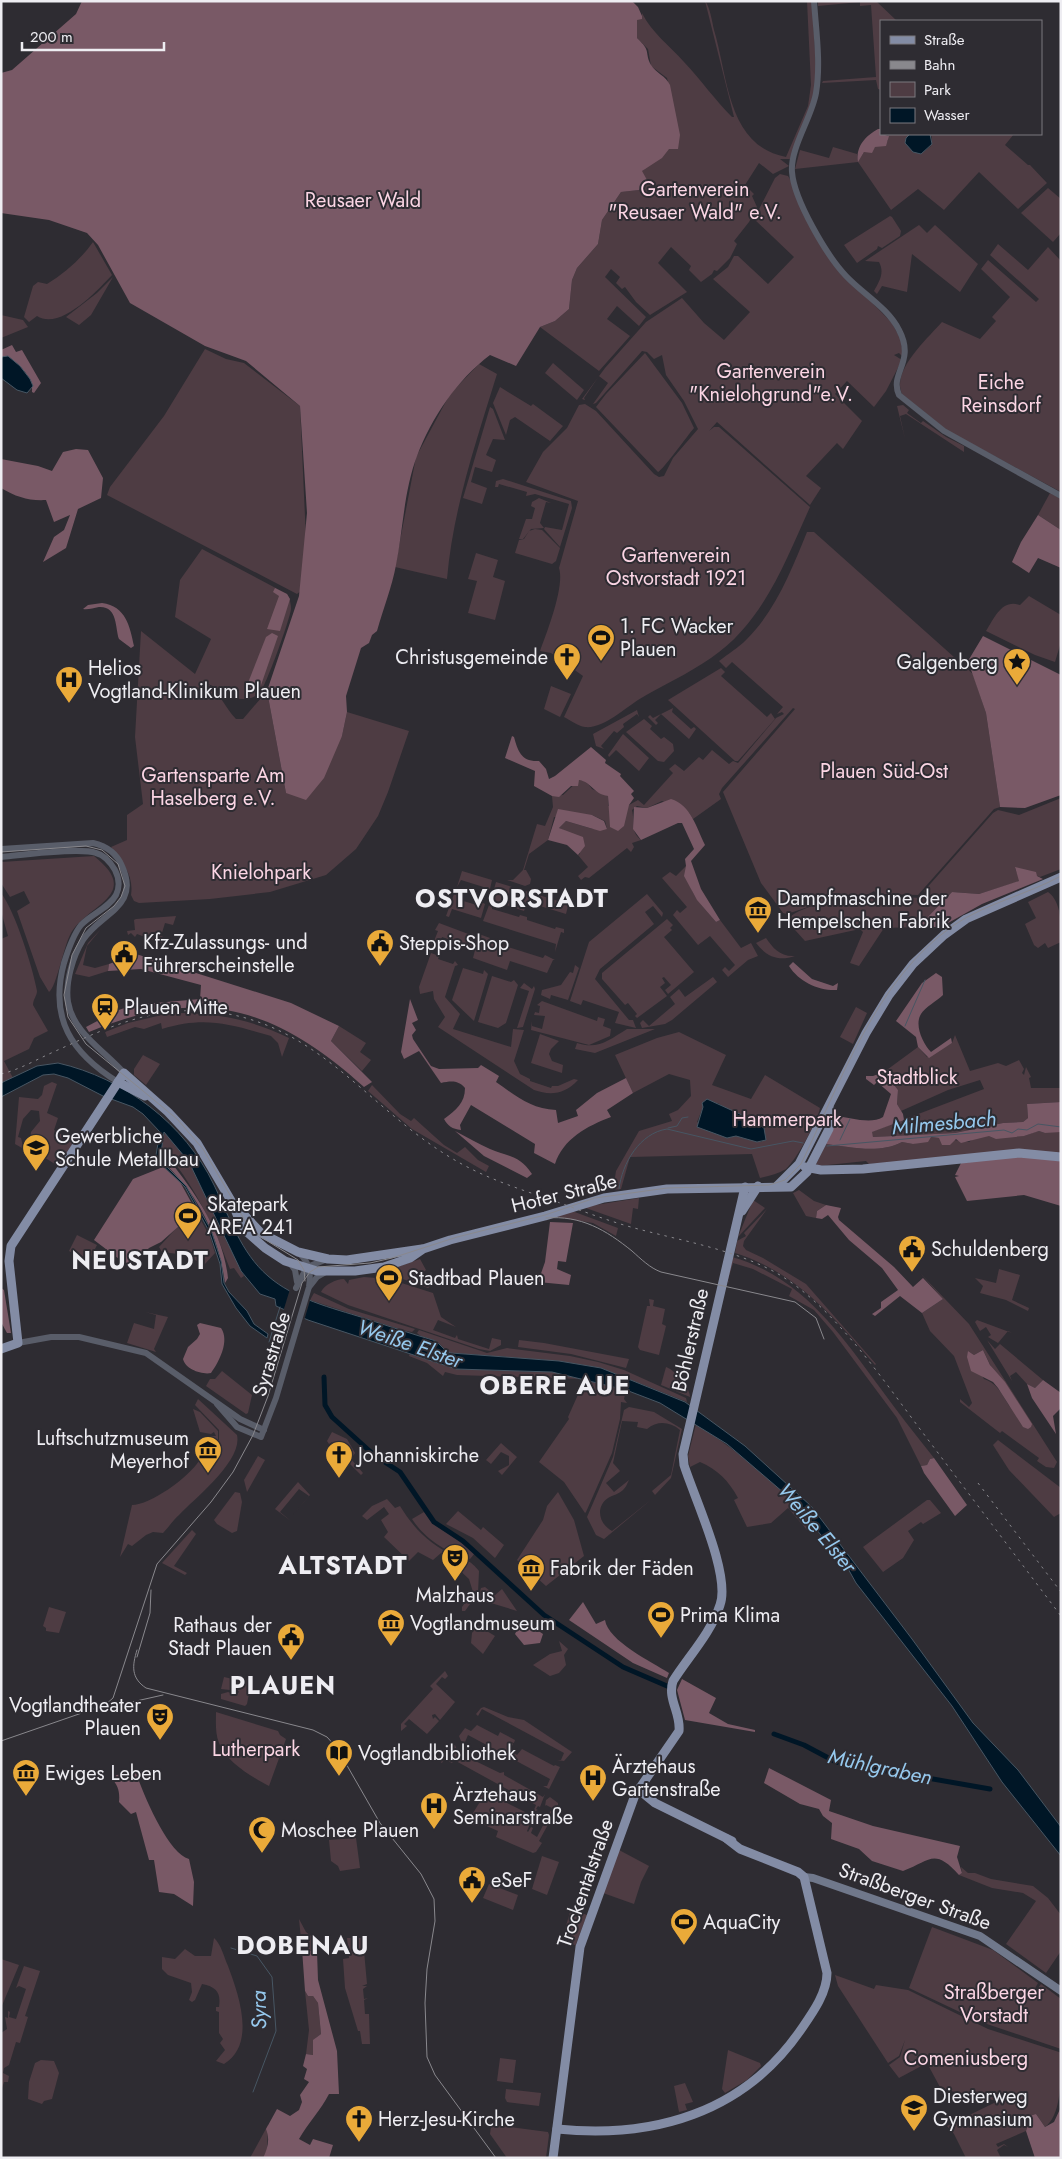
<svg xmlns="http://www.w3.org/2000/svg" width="1062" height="2159" font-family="Jost,sans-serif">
  <rect width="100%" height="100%" fill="#2e2c32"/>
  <g fill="#4e3c43" fill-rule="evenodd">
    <path d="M705,1C710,7 712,21 714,30C728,76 727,146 786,157L808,106L811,85L807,1H812L816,67L814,94L791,159H780L789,166L773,174L759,163L745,185L754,194L752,196L757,207L749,222L734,241L737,244L730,258L717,271L714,270L712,274L701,282L689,270L691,266L671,247L658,263L687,292L650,315L636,302L625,287L622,289L616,283L620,277L611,269L605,277L646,317L639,326L617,306L607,319L630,336L599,371L540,327L555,321L569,309L572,280L577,268L598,244L602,220L621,192L639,190L642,171L646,167L673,105L667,78L651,66L648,49L637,38L636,19L642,16V13C652,33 669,45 684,62C701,80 715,100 732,117H734Z"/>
    <polygon points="818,1 876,1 897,21 881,21 881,90 878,89 876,80 822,83 823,81 876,77 871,5 860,6 860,2 818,6"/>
    <polygon points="888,134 910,134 906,138 923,152 931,146 932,137 930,134 1014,134 1005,145 1028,165 1030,165 1047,183 1018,209 979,172 944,210 918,189 891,210 858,162 795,169 800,150 829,158 833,147 857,154 858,161 864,152 888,141"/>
    <path d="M780,174L788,176L791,181L830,260L892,323L901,340L903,357L899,353L894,355L902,360L886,391L874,407L847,381L835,394L862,421L843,449L837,443L806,476L821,488L810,505L717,422L709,431L714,427H719L810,507C785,562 763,623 711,658C688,674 661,686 638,700C624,709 603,729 585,727C578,726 570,720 564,717L583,676L551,653L540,651C547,632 565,586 559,568L578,501L526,482L543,452L567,428L579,405L585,404L596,411L654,474L659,477L664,476L673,458L698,429L684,401L666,375L662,355L654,359L647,352L642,351L596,403L593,404L608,383L599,376L584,398L585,400L582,399L605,368L646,322L682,298L704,323L724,340L750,312L713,279L728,267L734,256H738L768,284L794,257L754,219L775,178Z"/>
    <polygon points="1048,188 1061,199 1061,233 1053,242 1021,213"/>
    <polygon points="890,216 892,217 901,231 900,236 882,248 878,246 877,249 857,263 844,245"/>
    <path d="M919,225L927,233L935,225L978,264L960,292L912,254L907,292L882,286L877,294L874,291C879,282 885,273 879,262L865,261Z"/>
    <path d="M93,242L112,275C97,291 60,331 37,316L29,322L24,317L33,286L38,282L47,284C65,273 81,259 93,242Z"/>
    <path d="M998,244L1028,270L1048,247L1061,261V492L948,431L902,394C891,371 928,338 942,322L980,339L996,321L992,317L1010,297L981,269L988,260L1036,302L1039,299L990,255Z"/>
    <polygon points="113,277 91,315 79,325 66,317 97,293"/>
    <polygon points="1,315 23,320 28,327 1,338"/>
    <polygon points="205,349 226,359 244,363 300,406 306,539 302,590 297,594 107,495 110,487 164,416"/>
    <path d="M645,353L682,403L694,428C688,435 662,471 658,472L596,407L606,394Z"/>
    <polygon points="553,363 584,390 577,400 545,373"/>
    <path d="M479,364L497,374C476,442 453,509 447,579L395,567L416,457L450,394Z"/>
    <polygon points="500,387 531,406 533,404 563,426 550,441 515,417 510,420 506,435 493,403"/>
    <polygon points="903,405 909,410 907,413 921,423 923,421 946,437 964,446 964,452 906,414 900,416 905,439 897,406"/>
    <polygon points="490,407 493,409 505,440 493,439 486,455 496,460 492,472 475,467 471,482 487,488 482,504 463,498"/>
    <polygon points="503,479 571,501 572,508 560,547 544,529 545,527 562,530 569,504 535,494 526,496 527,492 499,484 498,487 495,487 496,481"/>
    <polygon points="1050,493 1061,499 1061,530 1038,515"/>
    <polygon points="539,498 551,503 546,502 540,523 544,528 531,529 523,539 519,539 526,519 532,519 535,508 531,506 532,502"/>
    <polygon points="535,529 542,530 560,548 556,561 552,564 515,553 519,540 524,539 529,531"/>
    <path d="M807,532H814L973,674L986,713L1000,807L994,809L918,895L877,894L874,891L869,894L847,897L844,895L787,914L783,913L761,883L723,792L795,709L793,708L722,788L719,794L721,799L693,819L689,813L662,801L647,808L637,806L632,810C635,822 630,831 641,840L632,843L634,847L631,852L627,848L589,878L585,877L581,880L578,876L588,867L578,855L580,854L565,831L559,828L566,821L593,829H607L605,821L592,815L554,817L548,840L529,854L524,870H526L531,879L530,884L525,886L507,880H513L523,870L537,824L545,826L553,807L552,796L563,795L579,780L586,781L592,789L608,796V806L629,805L638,800L644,805L673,773L669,769L675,764L684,771L699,757L703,760L712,750L729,764L733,761L738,763L776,718L784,714L782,712L777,714L783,707L732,662L726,668L719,661C728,654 739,647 746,640C775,612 792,569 807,532Z"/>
    <path d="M202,549L287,594C290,599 291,604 291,609C290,619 268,680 262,689C260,693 255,697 251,698C234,703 223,690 208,684C221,694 225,708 236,719H243L267,691L286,793L342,736L347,712L409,731L388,792L378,816L356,849L326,875L270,892L210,899L139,903L134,901L131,895C134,875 123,863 111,847L127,840V815L143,804L135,737L141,631L195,674L211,639L175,617L180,580Z"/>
    <polygon points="476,553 498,560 493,577 505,581 495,620 468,613 477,581 468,579"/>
    <path d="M1029,596L1061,615V642L1055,662L1035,655L986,631C995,617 1002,599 1020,605Z"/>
    <polygon points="721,668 725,672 721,676 767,717 771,713 775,719 738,761 735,761 668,700"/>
    <polygon points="551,686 571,694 560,717 544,709"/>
    <polygon points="673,708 672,712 691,729 694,727 696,729 689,739 661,714 655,720 658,723 656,725 648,717 650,715 653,718"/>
    <polygon points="637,710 639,717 637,714 623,724 624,727 617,733 614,731 601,746 604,749 596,746 593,734"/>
    <polygon points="644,719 652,726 650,729 661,739 664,737 673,744 674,751 664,762 658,761 626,732"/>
    <polygon points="623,734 649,758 639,771 616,750 609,757 608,755"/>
    <path d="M1061,798V869L1040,877L1015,868L1020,881L979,894L952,892L918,927L884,928L859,966L850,963L863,932L860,929L805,941L786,920C814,894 888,896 924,898L927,895L924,891L993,813L998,810L1019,815Z"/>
    <path d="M94,856C144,896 86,904 70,935C64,946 56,988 49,992L40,977L17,911L30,903L24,891L10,897L1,883V862Z"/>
    <path d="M686,866C690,896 698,900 716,922L720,920L741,948L751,943L758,956L748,960L728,977L722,970L725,967L729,971L735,965L710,936L698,945L673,915L677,910L680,913L687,907L662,878L670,872L676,876Z"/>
    <polygon points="462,871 492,880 490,889 461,880 457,887"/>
    <polygon points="496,882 565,903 568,906 566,914 527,902 524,911 491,900"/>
    <path d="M1048,892C1062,902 1061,926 1061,942L1048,948L1045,943L1038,948L1034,945L1025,924L1036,918L1028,902Z"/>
    <path d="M1,893C15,911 33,968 37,991C37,996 33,999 33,1005L48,1031L34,1038L29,1049L4,1061L13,1078L1,1083V939L8,936L1,911Z"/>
    <polygon points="454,894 461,896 460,900 480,906 481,902 485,904 481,918 452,909 449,917 446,916"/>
    <polygon points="647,894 663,913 662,917 653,906 645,912 654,924 600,969 595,979 629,1020 633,1020 636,1028 615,1023 619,1012 583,1000 581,1005 570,1001 589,942"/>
    <polygon points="489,905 492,906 492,909 519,917 520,915 527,917 527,920 555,929 556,927 564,929 564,933 561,932 555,952 556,944 483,921"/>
    <polygon points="176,916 173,925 165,923 161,936 169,939 166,945 137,934 135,937 131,933 128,935 127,931 135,930 134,920 136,919"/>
    <polygon points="667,919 673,925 670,928 672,930 664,937 694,972 668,994 665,990 671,985 664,977 662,978 665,983 660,987 667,996 637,1018 635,1016 637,1014 628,1003 625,1005 602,979 602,973"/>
    <polygon points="439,923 471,935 472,933 475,935 472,947 442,937 439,947 432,946 431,940 434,941 438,931 435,930"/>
    <polygon points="101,929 87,946 83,965 95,968 109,964 108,971 89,977 75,974 88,943"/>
    <polygon points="479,934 490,938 489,941 543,958 545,955 555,960 553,960 547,973 510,961 507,970 473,958"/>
    <path d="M766,938C773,948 780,957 795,956C778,962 766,956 756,943Z"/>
    <path d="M431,953L439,956L438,959L453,964L455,961L458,965L455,966L445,997L460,1014L453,1029L511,1047L513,1029L524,1030L514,1061L520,1074L530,1079V1081L551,1088L552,1086H558L574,1079L578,1080C565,1094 551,1096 534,1090L438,1027L445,1017L434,999L433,991L420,994L419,987Z"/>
    <polygon points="575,965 579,968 568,1000 551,995 550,999 541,995 542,990 561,985 570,972 573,973"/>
    <polygon points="463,968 483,974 484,970 488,974 474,1021 452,1000"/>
    <polygon points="492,976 511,982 514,980 518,985 506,1023 498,1028 478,1022"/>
    <polygon points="713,977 717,982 672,1020 665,1024 642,1028 640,1023 643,1020 649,1026 675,1004 670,997 679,989 685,997"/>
    <polygon points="524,983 532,989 534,986 535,989 523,1027 517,1028 529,991 520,988"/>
    <polygon points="542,1001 597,1021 598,1017 605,1019 603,1026 611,1029 610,1036 589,1045 531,1030 532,1021 532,1026 542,1029 545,1016 534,1015 535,1012 539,1013 540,1006 537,1005"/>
    <polygon points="856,1007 867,1013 853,1044 840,1037"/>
    <path d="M170,1013C212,1012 251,1019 289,1038L282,1057L278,1043L271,1036C229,1024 205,1016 162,1029L161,1023L144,1029L135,1027L107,1037L105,1032L128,1023Z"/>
    <polygon points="339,1026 366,1043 360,1052 371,1060 362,1071 331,1041"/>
    <path d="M627,1029H655L595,1053L575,1049L577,1043C598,1050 609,1040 627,1029Z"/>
    <path d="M679,1032L726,1055L712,1085L751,1099L765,1075L820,1108C817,1122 797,1159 786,1169C778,1174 769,1176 760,1178L752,1154L630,1157L621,1189L613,1190L616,1171L639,1131L672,1121L669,1114L678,1110L691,1096L690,1080L669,1074L633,1093L615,1055L657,1038ZM718,1103L733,1113L753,1120L762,1142L736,1135L727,1138L697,1122L703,1107Z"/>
    <polygon points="540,1034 559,1041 551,1049 549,1054 552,1061 563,1065 562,1073 531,1063"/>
    <polygon points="955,1035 970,1071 998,1063 1006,1066 1019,1060 1024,1069 1022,1073 1024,1075 1026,1067 1031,1077 1029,1078 1031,1088 1061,1088 1061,1102 1027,1104 1028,1118 1023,1122 1003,1123 955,1133 873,1137 871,1132 984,1089 980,1080 948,1090 901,1111 897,1104 898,1090 884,1072 918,1047 927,1057 952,1043"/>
    <polygon points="143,1055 160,1064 146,1085 134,1075 134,1069"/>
    <polygon points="52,1082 57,1084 47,1113 58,1118 54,1130 74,1142 58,1166 28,1147 26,1141 30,1141 31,1132 40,1121 39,1111 31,1110 23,1119 18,1137 21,1138 23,1146 22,1148 15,1144 19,1097 38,1099 42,1095 44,1086"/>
    <polygon points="372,1085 400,1114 411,1121 414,1118 444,1145 457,1153 465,1147 478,1160 489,1166 486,1172 412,1129 368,1091"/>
    <path d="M1059,1130L1061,1132V1154L869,1164L866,1161L818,1166L816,1164L826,1144C851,1147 879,1154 902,1142L913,1144L931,1137L969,1142C985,1131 1006,1138 1023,1136C1028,1135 1034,1132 1039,1131L1045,1133Z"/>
    <path d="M165,1132L189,1162L244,1276L241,1278L234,1268L230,1269C213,1223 193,1183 161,1146Z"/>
    <polygon points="799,1190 814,1201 826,1205 817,1211 816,1218 806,1216 793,1193"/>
    <polygon points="639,1198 638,1209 633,1208 631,1224 583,1207"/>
    <polygon points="753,1200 765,1208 738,1237"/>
    <path d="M767,1209L744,1241L743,1246L746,1250L763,1258L806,1284L876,1364L875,1365C835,1318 796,1272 735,1253L737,1241L746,1236L744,1233Z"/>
    <polygon points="196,1211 210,1237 215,1253 204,1265 186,1255 162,1252 159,1247 181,1223"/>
    <polygon points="572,1211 618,1228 616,1236 593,1223 556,1217"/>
    <polygon points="77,1235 97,1245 89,1261 69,1251"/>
    <path d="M732,1257C800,1276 839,1332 878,1385C896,1410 915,1434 934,1458L930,1459L927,1465L921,1466L897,1418L833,1332L814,1310L789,1296L792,1289L753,1269L733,1263L728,1280L729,1283L727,1281Z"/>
    <polygon points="420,1259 426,1270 422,1273 426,1282 429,1280 431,1286 428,1288 394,1276 395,1271 391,1269"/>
    <polygon points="999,1269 1020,1275 1012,1300 1029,1308 1028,1311 1006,1300 980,1293 983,1286 975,1278 996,1283"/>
    <path d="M920,1273L969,1324L1057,1462L1054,1468L1046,1467L1037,1461L1039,1458L1002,1431L1000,1433L960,1402V1399L969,1407L972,1403L954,1356L930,1331L922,1313L943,1299ZM983,1350L1011,1408C1002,1396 999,1384 984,1379L968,1351L974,1355Z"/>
    <path d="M364,1277L389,1279L433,1293L441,1317L456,1327L438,1320L433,1330L455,1338L457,1335L458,1339L489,1349L492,1338L501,1340V1345L490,1351L479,1349L348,1305L321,1292C324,1285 336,1279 344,1279L348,1284L349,1280Z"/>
    <polygon points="314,1293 349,1309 415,1329 412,1332 402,1330 316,1302 310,1300"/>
    <polygon points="649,1299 654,1300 653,1306 665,1309 662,1324 666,1326 659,1355 640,1350 638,1347 647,1306 650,1306"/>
    <polygon points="145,1312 168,1317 154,1349 156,1352 127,1343 134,1323 154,1329 156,1315"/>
    <polygon points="977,1320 1012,1333 1008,1331 998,1343 988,1337 991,1335 986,1327 980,1331 975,1322"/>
    <path d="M419,1330L487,1353L507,1348L570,1356L598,1362L624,1370L686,1398L687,1402L601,1368L559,1361L451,1353C445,1351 443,1346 437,1342C431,1338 423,1339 417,1333Z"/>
    <polygon points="519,1340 544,1343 629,1359 626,1368 571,1354 518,1347"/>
    <polygon points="987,1340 995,1349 1000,1344 1043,1380 1035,1388 1027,1384 1016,1372 1010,1376 1012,1381"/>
    <polygon points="410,1353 456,1369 552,1372 626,1390 624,1399 627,1403 621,1402 620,1419 612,1453 586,1512 585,1513 564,1482 539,1462 569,1419 568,1417 585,1379 457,1375 445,1372 443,1376 427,1363 409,1356"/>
    <path d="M666,1367C675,1370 690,1388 690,1397L661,1385Z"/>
    <polygon points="222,1371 252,1395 248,1413 246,1414 206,1386 210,1379 215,1379"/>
    <path d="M198,1399L237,1435C243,1461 194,1499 179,1515C173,1520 169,1527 163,1533L153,1532L146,1535L132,1546L128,1544L120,1557L132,1505C150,1505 188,1478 199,1461C203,1454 205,1447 210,1441L219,1440V1430L195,1405Z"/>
    <path d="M629,1407L654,1412L682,1429L671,1478L655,1495L652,1491L671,1475L680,1430C669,1421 657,1421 647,1429L637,1427L638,1422L622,1421L613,1463L620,1471L606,1483L614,1492L629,1480C627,1484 626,1487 623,1490C619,1494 613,1495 608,1498C595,1507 599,1524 612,1531L652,1499L604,1539L596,1535L587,1517L613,1457L624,1410Z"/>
    <polygon points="193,1409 200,1412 218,1431 218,1440 210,1439 211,1436 216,1436 214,1432 211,1434 200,1432"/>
    <path d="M696,1424C741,1453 782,1487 816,1528L807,1530L788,1508L771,1523L747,1527L734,1500L738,1498C728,1480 718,1470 700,1462L690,1467L688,1456Z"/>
    <polygon points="332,1432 347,1439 355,1453 351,1459 363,1473 361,1475 349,1463 334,1455 339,1451 332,1442 329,1444 327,1441"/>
    <polygon points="998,1440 1061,1488 1061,1513 1054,1517 1009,1470 993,1445"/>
    <polygon points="501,1443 517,1457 502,1475 498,1471 509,1465 509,1456 501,1452 491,1464 486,1460"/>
    <polygon points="258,1456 265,1460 247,1492 244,1480"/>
    <polygon points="298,1482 310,1495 293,1515 309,1496 299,1489 280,1512 291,1521 275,1509"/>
    <polygon points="235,1492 240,1493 242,1502 237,1531 232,1533 217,1524 214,1520"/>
    <polygon points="558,1492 574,1520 584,1556 546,1586 517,1560 543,1520 547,1506"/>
    <path d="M387,1499L395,1508L400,1506C414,1529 431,1546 457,1557C469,1562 470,1560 479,1571L478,1593L465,1611H462V1607L473,1592L469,1579L441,1553L433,1560L418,1552L409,1561L384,1537L388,1532L381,1520L389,1514L384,1507L367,1520L362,1516L372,1506Z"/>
    <polygon points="927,1500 930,1500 941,1513 923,1524 921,1522 908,1531 914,1540 903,1558 883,1572 863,1547"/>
    <polygon points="458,1511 481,1530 483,1527 504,1545 495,1558 473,1538 446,1524"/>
    <path d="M424,1512L430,1520L475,1553L470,1559C448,1554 424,1538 412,1519Z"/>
    <polygon points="192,1530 196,1534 174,1566 187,1573 185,1575 162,1563"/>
    <polygon points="485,1587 495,1595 502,1589 517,1611 491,1603 477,1603 481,1588"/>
    <polygon points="49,1607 66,1612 59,1633 46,1631 46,1628 43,1626"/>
    <polygon points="477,1625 495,1636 483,1654 471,1643 472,1633"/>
    <polygon points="559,1641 568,1649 564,1655 566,1665 559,1673 550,1676 533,1665 550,1654 562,1651"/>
    <polygon points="445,1671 448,1676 445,1679 442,1677 436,1684 455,1702 440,1720 435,1714 432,1715 433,1719 435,1717 439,1721 427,1734 409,1719 404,1724 407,1726 401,1731 401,1724 433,1689 430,1686"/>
    <polygon points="224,1677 233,1679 254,1680 250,1688 247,1704 245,1706 221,1699 221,1694 228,1692 236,1695 239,1692 235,1687 230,1690 221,1689"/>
    <polygon points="484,1707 508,1717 524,1720 572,1752 564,1761 557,1760 561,1760 564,1753 482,1709 478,1716 476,1714 481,1708"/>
    <path d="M216,1712L278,1731L280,1735L286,1739L269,1786C252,1777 226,1762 219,1743C215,1733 216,1722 216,1712Z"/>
    <polygon points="477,1725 498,1736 500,1732 515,1740 514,1743 511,1742 513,1744 510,1750 517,1755 522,1749 554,1766 555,1765 560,1767 549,1789 543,1786 547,1786 550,1779 468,1735 465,1742 461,1741 459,1736 465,1728 471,1731"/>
    <polygon points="455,1745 458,1752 463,1755 500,1773 504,1772 504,1775 543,1797 545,1794 540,1807 538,1806 536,1809 538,1810 533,1812 536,1805 454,1760 452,1763 444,1759 442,1763 439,1761 447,1753 445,1751 450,1746"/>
    <polygon points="479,1789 529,1814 532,1819 527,1831 528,1832 531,1827 533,1828 531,1833 537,1837 552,1808 546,1805 545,1806 546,1800 550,1797 558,1803 558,1811 556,1810 539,1841 542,1843 536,1852 533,1853 496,1837 498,1831 480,1823 478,1826 467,1823 481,1800"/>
    <polygon points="356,1838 360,1868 340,1871 338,1866 331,1861 329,1840"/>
    <polygon points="619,1850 649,1866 641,1882 634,1904 603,1893"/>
    <polygon points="542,1856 559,1862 547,1895 532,1889"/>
    <polygon points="961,1867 968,1873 975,1873 991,1879 1033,1886 1048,1898 1061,1915 1061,1951 1046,1973 1006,1944 1036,1901 1023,1893 992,1888 959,1875 962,1873"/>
    <polygon points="489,1884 518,1895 513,1910 483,1898"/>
    <polygon points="571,1909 587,1915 575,1947 575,1945 571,1944 569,1946 571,1931 565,1929"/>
    <polygon points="299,1919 306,1932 316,1940 317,1952 302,1949"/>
    <polygon points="932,1927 993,1950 1038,1983 1028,2001 1041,1984 1061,1999 1061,2049 981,2022 909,1988"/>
    <path d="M214,1938C221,1944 224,1957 228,1966C238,1993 257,2044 224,2064L216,2061L225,2050L220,2043L223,2039L219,2033V2012L216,2011V2007H219C221,1993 217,1987 202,1984L195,2000L192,2002L189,2000L192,1992L191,1983L168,1975L162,1969V1957L175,1959L185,1949L195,1956H211Z"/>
    <polygon points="347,1938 361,1938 363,1940 367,1984 362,1986 367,1986 363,1989 364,1999 368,1998 364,2000 365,2014 369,2014 370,2044 362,2044 360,2031 358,2031 345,1988 343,1959 349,1958"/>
    <polygon points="1,1959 19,1965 1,2008"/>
    <polygon points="24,1966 40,1971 25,2016 28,2017 20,2043 16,2042 9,2065 4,2068 3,2073 9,2076 8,2082 4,2082 1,2091 1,2033 7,2029 5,2017 8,2018 8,2011 10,2012 9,2017 16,2019 26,1989 19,1986 16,1988"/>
    <path d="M835,1975L874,1989L876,1985L908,1990L988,2029L1059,2052L1061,2053C1061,2077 1062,2115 1045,2127L1036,2114L1029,2122L1026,2131L996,2144L998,2147L1004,2144L1008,2147L1004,2145L997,2150L1001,2158H966L954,2134L947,2126L998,2101L941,2089L927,2063L899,2078L889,2065L900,2057L905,2040L899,2056L888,2063L838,1986Z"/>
    <polygon points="305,1991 308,1996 313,1996 318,2003 321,2034 316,2038 313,2055 306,2054 309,2030"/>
    <polygon points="728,2050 760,2063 761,2066 747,2080 725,2093 722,2089"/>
    <polygon points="500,2058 516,2060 513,2083 497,2081"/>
    <polygon points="41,2060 54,2061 59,2073 52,2099 44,2101 42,2104 28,2099 29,2082 35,2063"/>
    <polygon points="685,2083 693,2102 685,2104 687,2110 679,2112 674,2086"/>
    <polygon points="506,2089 541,2093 539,2106 507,2102 505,2098"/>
    <polygon points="268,2125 267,2150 263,2158 250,2158"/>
    <polygon points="495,2125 548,2132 549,2135 546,2158 507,2158 490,2134 491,2127"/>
  </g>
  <g fill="#795966">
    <path d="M82,1H632L638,7L642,16V19L637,20V38C652,52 644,52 651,65C656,73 666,76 670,85L680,135L678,149H669L662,158L642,171L647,180L639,190L621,192L602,220L598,244L577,268L572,280L569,309L555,321L540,327L516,366L490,355C457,380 432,417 417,456C404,490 403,530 396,565C392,587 383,609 377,631L372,635L369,643L361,648L346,696L347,712L342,736L324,778L306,800L286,793L267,691L299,596L307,513L300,406L246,361L205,346L130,303L98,245L87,233L49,220L1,213V73L12,70L76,14Z"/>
    <path d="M878,129H881V134L889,136L886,146L875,147L872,153L864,152L858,162C855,146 867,135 878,129Z"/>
    <path d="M12,345L16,352L22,350L41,383L34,393L32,392C34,376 15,359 1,357V350Z"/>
    <path d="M76,449L88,450L103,478L101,498L78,509L66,548L43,562L54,537L64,530L70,515L54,522L46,500C29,501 16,497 1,488V459L38,466L52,471L63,452Z"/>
    <polygon points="1038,515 1061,530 1061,568 1038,558 1029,573 1012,562 1021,542"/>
    <polygon points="275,588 287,594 290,599 280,631 267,629 279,596 273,592"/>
    <path d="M102,603C126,606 130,627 134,646L131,648L119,639C115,628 118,606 99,607C93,608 88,610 83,609L88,605Z"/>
    <polygon points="272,633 278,636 260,688 255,692 244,693 266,637"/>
    <polygon points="983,636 1061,675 1061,795 1025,808 1000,807 986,713 968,661"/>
    <path d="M512,736L514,737C518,751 521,762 539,761L546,769L549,779L555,776L591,747L606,760L605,763L621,774L620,776L634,791L631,794L634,798L629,805L624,826L618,831L610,827L608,796C593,794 592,782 579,780L578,786H571L559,797L552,796L534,786L535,771L505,758Z"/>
    <path d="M671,799C691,805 696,827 705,845L691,861L701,889L720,920L716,922L697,900L684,876L686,866L685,859L694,849L682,823H678L641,840L633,829L634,807L647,808Z"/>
    <polygon points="558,809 592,815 604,821 607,829 600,831 566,821 559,828 583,837 585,846 578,855 567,845 548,840"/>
    <polygon points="1015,867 1036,872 1037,876 1043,879 982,904 941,927 918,927 952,892 979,894 1019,881"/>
    <path d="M136,954L291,1003L339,1026L331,1041L372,1082L364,1087C275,1007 201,985 89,1032L86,1027L116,1011L133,1005L200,999L201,985L141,969L108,971L109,964Z"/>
    <path d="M793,962L812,979L833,986L838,983L837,990C819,991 799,982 789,966Z"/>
    <path d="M936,973L942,977L943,995C937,1001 925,1007 921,1014C914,1025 923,1044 931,1052L951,1038L952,1043L929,1058L918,1047L916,1037L896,1021L922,983Z"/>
    <path d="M410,999L418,1020L412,1023L416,1030L412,1035L413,1039L431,1066L439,1069L478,1068L481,1065L499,1076L496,1082C516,1096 531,1109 556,1110L558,1123L578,1116L576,1110L597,1093L626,1078L633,1093L607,1110L611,1117C587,1126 563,1139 555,1164L534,1153L535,1144L471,1105L460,1125L461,1130C452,1129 448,1126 444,1119C456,1110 465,1103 465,1088C458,1080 451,1081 441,1083L419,1051L404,1059L401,1052Z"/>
    <path d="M884,1072L898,1090L897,1104L903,1114L904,1120L872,1132L873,1137L955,1133L1003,1123L1023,1122L1028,1118L1027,1104L1061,1102V1132L1045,1133L1039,1131L1024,1136L996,1139L989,1136L961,1143L956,1139L950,1145H942L939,1138L931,1137L928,1142L913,1144L902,1142C879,1154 851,1147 826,1144L833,1128L835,1116C850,1117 870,1125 883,1117L891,1094L877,1082L874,1085L866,1079V1076H873Z"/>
    <path d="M455,1131C467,1137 479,1144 490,1149C509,1157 519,1155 532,1174L527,1178L484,1156Z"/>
    <path d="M161,1150C191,1186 223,1230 228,1278L225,1283C218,1233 198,1194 161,1160Z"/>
    <polygon points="1019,1156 1061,1161 1061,1206 1024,1195 967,1201 955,1177 959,1176 955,1175 961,1163"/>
    <polygon points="163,1167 179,1180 196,1211 161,1242 149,1248 133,1264 123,1262 94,1240 133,1179"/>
    <polygon points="826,1205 841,1208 838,1217 839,1220 894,1267 913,1287 923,1278 943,1299 922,1313 900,1296 875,1316 872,1314 881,1308 881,1302 898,1290 882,1268 849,1240 828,1215 822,1219 816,1218 817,1211"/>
    <polygon points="550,1222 573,1223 566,1262 558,1261 557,1269 571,1275 569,1285 538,1282 545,1262"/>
    <polygon points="1,1288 4,1290 11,1333 7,1333 1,1322"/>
    <path d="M200,1323L221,1328C230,1341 219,1362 211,1373C202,1375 185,1369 183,1359L188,1347L197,1339L200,1334L197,1325Z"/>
    <polygon points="983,1350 990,1365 1005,1382 1032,1424 1031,1427 1028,1429 1023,1427 998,1388 993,1382 971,1371 967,1357 968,1351 974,1355"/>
    <polygon points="1043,1380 1061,1393 1061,1408 1053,1416 1056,1434 1032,1398 1027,1384 1035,1388"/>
    <polygon points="934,1458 967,1505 955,1516 924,1473 921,1466 927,1465 930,1459"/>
    <path d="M583,1602L596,1624L605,1620C608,1641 652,1662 669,1673L667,1678L633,1663L569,1620Z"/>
    <polygon points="522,1620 543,1634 540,1643 524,1645 515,1634"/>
    <polygon points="682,1679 716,1698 709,1713 728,1724 755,1730 755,1732 685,1720 677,1690"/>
    <path d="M769,1768L831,1800L829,1811L873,1826L960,1846L957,1857L962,1873L959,1875C934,1847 930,1861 903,1871L872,1861L859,1849L831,1839L832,1823L823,1816L819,1809L800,1804L764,1783Z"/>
    <path d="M135,1770C142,1791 167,1853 189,1859L194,1882L193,1906L174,1894L159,1892L154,1860H149L136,1812L131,1814L119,1802C120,1792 118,1784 110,1777Z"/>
    <path d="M302,1949L317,1952L318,1980L337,2051L339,2094H329C321,2110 308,2123 299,2139L310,2145L313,2139L333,2145L329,2158H263C268,2148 270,2139 266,2129L277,2109L290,2116L299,2110L302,2102L300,2095L309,2082L304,2079L307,2069L303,2066L306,2054L313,2055V2040L321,2034L318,2003L313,1996H308L305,1991Z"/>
    <polygon points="1061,2107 1061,2158 1035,2158 1026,2131 1029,2122 1027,2117 1036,2114 1045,2127 1054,2122"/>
  </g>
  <g fill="#001626" stroke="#475663">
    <polygon points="910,134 930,134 932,144 921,154 913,152 905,143 906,138"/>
    <polygon points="8,356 20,366 30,379 33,386 27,393 17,390 1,378 1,357"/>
    <path d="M58,1063C124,1078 185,1124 214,1185C229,1216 241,1253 268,1276C294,1299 332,1308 364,1318C388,1326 412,1334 436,1341L446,1351L451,1353L559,1361L601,1368L685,1402L745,1446L811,1506L912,1639L973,1723L1018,1770L1061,1827V1856L1002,1782L952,1706L856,1583L846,1565L791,1499L727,1444L660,1403L626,1390L552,1372L456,1369L308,1320L276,1306L275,1299L260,1294L241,1271L189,1162L164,1132L160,1160L186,1186L211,1230L221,1261L224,1283L229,1292L247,1311L254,1324L268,1334L267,1338L250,1326L236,1308L222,1284L220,1264L209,1231L185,1187L158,1161L156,1155L160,1132L143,1114L133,1107L103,1096L68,1078L54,1074L43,1075L1,1097V1083L37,1066Z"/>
    <polygon points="707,1099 753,1120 764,1128 766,1140 757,1142 736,1136 727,1138 697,1127 703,1107 702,1103"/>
  </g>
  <polygon fill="#2e2c32" points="290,1289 311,1297 304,1321 283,1312"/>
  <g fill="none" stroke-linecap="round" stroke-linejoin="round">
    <g stroke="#475663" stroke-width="1">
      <polyline points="905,1026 925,980"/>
      <polyline points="668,1128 677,1126 682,1118 688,1117"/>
      <polyline points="840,1140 850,1119"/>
      <polyline points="827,1146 1004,1130 1012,1133 1018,1129 1027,1130 1038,1124 1061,1127"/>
      <path d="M619,1189C622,1163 640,1133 667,1129L751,1149L793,1141L803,1143"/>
      <polyline points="269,1342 280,1307"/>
      <polyline points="231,1948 257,1956 272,1977 276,2031 253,2092"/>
    </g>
    <g stroke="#001626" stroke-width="5">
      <polyline points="324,1377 325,1405 332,1417 374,1455 400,1472 434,1522 463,1541 544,1615 623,1667 667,1686"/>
      <polyline points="774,1734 804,1745 836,1762 990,1789"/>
    </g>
    <g stroke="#595d69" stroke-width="6">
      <path d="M814,1C816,31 821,63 816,93C812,117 790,148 792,172C794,200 827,256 846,276C863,294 888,308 899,330C916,362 889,373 899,395L944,431L1061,496"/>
      <path d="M1,849L93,843C106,846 117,854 122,866C141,907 100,913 83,940C73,956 65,982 68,1002C73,1033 105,1051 124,1073"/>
      <path d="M1,857C21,855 80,847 96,853C104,855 111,863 115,870C119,878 120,887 116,895C109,908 91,914 81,925C73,935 68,950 64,963C49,1018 71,1053 118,1082"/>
      <polyline points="290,1263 295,1270 297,1282"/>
      <polyline points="310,1286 317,1277 326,1272"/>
      <polyline points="296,1288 307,1267 325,1260"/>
      <polyline points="18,1343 51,1337 79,1337 146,1353 240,1419 264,1430"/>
      <path d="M217,1404L237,1427L261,1437L276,1398L309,1287C311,1273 310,1263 299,1253"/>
    </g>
    <polyline stroke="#70788b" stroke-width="8" points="804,1877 813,1878 980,1936 1061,1991"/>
    <g stroke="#838ca5" stroke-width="9">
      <polyline points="118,1082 145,1096"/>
      <polyline points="805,1167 821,1170 863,1169 1019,1153 1061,1157"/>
      <polyline points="777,1186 799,1164 866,1033 889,995 913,964 944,935 966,919 1061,877"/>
      <polyline points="234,1204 261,1233 298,1252 328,1259 347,1260 422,1249"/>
      <polyline points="742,1211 758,1186"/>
      <polyline points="1,1349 18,1343 9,1261 11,1246 124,1073 168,1112 197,1143 233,1204 240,1222 248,1233 265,1248 285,1261 317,1271 355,1271 384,1267 410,1258 423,1249 450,1240 545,1216 604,1198 667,1189 791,1187 807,1172 829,1129 829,1107"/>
      <polyline points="638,1789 655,1803 732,1841"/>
      <path d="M557,2129C653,2139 743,2113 800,2031C811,2015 827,1994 827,1973L804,1877L798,1872L740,1849L727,1839"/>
      <path d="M553,2158L580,1947L635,1795L679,1731C681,1713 667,1699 673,1681C688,1657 711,1633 720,1605C731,1575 694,1497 684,1465L683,1454L745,1187"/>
    </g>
    <g stroke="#89888d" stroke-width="1">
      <polyline points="1,852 86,846 102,850 118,864 125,886 121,897 114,906 86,928 72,955 64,995 68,1017 86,1044 177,1119 203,1149 247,1224 261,1237 298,1260 304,1270 305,1281"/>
      <path d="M546,1218C581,1215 606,1230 632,1251C641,1259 650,1268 661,1272L795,1302L816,1318L824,1339"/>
      <path d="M137,1650C132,1666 131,1678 146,1688L313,1730L327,1737L337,1748L380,1823L421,1874L434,1899L435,1921L427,1969L425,2003L427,2057L435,2075L496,2158"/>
      <polyline points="137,1657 150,1613 151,1590"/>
      <polyline points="105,1708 163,1695"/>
      <path d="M1,1741L105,1705L113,1698L157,1564L211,1502L233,1472L253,1435L268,1396L302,1283L310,1272L318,1267L370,1263L392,1258L457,1237L545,1215L595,1198L667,1188L769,1185L785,1180L801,1164C841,1082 875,980 954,925C987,903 1026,895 1061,876"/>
    </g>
    <g stroke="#89888d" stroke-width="1" stroke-dasharray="2.5 5" stroke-linecap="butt">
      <path d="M1,1074C18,1070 34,1061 49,1054C100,1031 147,1007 205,1011C316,1019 365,1107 453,1159C483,1177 516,1188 549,1199C580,1210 610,1222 642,1230C684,1241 728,1249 767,1268C829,1298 882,1379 923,1433C969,1494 1015,1555 1061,1616"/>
      <polyline points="978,1483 1061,1592"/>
    </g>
  </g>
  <defs>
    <symbol id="stadium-pin" viewBox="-11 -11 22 30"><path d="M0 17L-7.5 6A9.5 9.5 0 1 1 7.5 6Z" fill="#eaaa39" stroke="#2e2c32"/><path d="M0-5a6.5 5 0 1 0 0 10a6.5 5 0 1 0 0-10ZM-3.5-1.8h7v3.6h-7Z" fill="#111"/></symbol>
    <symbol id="church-pin" viewBox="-11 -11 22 30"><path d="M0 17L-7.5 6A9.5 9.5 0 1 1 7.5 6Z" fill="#eaaa39" stroke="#2e2c32"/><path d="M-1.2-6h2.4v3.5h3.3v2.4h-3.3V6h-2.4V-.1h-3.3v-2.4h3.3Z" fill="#111"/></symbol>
    <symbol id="sight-pin" viewBox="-11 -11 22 30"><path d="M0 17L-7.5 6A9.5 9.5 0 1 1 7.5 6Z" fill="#eaaa39" stroke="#2e2c32"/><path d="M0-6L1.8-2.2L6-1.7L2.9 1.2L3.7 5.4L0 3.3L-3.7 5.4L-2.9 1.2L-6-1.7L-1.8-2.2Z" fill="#111"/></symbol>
    <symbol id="hospital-pin" viewBox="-11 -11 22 30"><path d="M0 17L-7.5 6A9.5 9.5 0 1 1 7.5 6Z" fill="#eaaa39" stroke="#2e2c32"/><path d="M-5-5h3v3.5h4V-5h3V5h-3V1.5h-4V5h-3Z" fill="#111"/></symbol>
    <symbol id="museum-pin" viewBox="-11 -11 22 30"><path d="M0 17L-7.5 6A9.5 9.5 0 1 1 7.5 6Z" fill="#eaaa39" stroke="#2e2c32"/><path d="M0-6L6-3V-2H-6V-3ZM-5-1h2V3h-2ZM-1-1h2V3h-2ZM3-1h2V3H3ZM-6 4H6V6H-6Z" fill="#111"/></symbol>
    <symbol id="civic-pin" viewBox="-11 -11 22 30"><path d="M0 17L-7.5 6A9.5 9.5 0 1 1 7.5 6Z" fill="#eaaa39" stroke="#2e2c32"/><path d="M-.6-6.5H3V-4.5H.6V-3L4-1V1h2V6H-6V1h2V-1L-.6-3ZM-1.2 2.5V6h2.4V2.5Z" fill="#111"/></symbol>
    <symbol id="station-pin" viewBox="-11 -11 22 30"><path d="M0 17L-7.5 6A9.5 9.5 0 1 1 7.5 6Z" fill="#eaaa39" stroke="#2e2c32"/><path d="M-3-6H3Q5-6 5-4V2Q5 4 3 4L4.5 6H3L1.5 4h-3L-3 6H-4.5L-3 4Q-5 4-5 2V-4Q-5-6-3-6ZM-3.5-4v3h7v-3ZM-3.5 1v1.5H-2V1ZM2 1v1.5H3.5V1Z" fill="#111"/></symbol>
    <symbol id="university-pin" viewBox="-11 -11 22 30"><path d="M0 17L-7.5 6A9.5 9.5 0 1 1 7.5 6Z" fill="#eaaa39" stroke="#2e2c32"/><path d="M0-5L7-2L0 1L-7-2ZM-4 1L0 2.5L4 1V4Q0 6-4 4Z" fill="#111"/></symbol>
    <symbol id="theatre-pin" viewBox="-11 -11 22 30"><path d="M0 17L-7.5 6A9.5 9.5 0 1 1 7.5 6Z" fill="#eaaa39" stroke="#2e2c32"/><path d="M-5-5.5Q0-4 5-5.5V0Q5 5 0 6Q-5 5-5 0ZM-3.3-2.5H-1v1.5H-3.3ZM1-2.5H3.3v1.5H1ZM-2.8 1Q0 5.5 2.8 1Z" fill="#111"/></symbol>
    <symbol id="library-pin" viewBox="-11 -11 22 30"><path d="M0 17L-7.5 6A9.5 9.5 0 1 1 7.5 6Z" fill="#eaaa39" stroke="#2e2c32"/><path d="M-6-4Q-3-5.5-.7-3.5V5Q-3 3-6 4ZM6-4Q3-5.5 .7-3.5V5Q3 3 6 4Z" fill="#111"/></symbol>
    <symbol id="mosque-pin" viewBox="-11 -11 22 30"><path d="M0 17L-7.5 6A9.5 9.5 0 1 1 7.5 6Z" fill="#eaaa39" stroke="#2e2c32"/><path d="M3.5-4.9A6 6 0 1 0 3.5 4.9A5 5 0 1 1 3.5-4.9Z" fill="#111"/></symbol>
    <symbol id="school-pin" viewBox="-11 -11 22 30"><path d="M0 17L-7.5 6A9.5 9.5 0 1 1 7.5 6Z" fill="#eaaa39" stroke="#2e2c32"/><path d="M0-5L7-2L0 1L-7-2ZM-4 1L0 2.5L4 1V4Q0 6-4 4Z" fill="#111"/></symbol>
  </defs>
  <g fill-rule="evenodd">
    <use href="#stadium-pin" x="585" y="622" width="32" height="43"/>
    <use href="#church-pin" x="551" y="641" width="32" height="43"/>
    <use href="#sight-pin" x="1001" y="646" width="32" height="43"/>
    <use href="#hospital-pin" x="53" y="664" width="32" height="43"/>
    <use href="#museum-pin" x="742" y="894" width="32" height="43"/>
    <use href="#civic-pin" x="364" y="927" width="32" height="43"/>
    <use href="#civic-pin" x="108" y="938" width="32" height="43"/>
    <use href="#station-pin" x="89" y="991" width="32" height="43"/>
    <use href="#university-pin" x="20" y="1132" width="32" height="43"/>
    <use href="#stadium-pin" x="172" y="1200" width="32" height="43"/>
    <use href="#civic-pin" x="896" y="1233" width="32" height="43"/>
    <use href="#stadium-pin" x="373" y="1262" width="32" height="43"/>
    <use href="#museum-pin" x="192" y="1434" width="32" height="43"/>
    <use href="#church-pin" x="323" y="1439" width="32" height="43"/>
    <use href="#theatre-pin" x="439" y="1542" width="32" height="43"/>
    <use href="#museum-pin" x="515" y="1552" width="32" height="43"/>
    <use href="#stadium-pin" x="645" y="1599" width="32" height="43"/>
    <use href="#museum-pin" x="375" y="1607" width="32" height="43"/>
    <use href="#civic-pin" x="275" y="1621" width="32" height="43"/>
    <use href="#theatre-pin" x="144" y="1701" width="32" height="43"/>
    <use href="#library-pin" x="323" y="1737" width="32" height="43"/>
    <use href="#museum-pin" x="10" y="1757" width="32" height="43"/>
    <use href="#hospital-pin" x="577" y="1762" width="32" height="43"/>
    <use href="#hospital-pin" x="418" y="1790" width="32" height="43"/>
    <use href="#mosque-pin" x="246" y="1814" width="32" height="43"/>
    <use href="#civic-pin" x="456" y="1864" width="32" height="43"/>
    <use href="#stadium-pin" x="668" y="1906" width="32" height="43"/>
    <use href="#school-pin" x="898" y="2092" width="32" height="43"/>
    <use href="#church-pin" x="343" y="2103" width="32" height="43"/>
  </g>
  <g text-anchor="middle" stroke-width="4" stroke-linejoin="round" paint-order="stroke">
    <g font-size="20" fill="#fbd5e4" stroke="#2e2c32">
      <text x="695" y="196">Gartenverein<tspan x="695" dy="23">"Reusaer Wald" e.V.</tspan></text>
      <text x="363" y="207">Reusaer Wald</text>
      <text x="771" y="378">Gartenverein<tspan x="771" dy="23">"Knielohgrund"e.V.</tspan></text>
      <text x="1001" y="389">Eiche<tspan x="1001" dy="23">Reinsdorf</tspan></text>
      <text x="676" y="562">Gartenverein<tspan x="676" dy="23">Ostvorstadt 1921</tspan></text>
      <text x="884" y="778">Plauen Süd-Ost</text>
      <text x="213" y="782">Gartensparte Am<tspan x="213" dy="23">Haselberg e.V.</tspan></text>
      <text x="261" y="879">Knielohpark</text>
      <text x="917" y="1084">Stadtblick</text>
      <text x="787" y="1126">Hammerpark</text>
      <text x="256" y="1756">Lutherpark</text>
      <text x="994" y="1999">Straßberger<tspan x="994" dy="23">Vorstadt</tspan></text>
      <text x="966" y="2065">Comeniusberg</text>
    </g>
    <g font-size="20" fill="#eeedf2" stroke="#2e2c32" text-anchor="start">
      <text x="620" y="633">1. FC Wacker<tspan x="620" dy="23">Plauen</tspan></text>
      <text x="548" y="664" text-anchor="end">Christusgemeinde</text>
      <text x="998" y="669" text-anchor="end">Galgenberg</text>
      <text x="88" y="675">Helios<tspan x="88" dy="23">Vogtland-Klinikum Plauen</tspan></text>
      <text x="777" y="905">Dampfmaschine der<tspan x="777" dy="23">Hempelschen Fabrik</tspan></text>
      <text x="143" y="949">Kfz-Zulassungs- und<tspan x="143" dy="23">Führerscheinstelle</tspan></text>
      <text x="399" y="950">Steppis-Shop</text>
      <text x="124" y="1014">Plauen Mitte</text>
      <text x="55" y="1143">Gewerbliche<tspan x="55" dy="23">Schule Metallbau</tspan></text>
      <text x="207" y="1211">Skatepark<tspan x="207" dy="23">AREA 241</tspan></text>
      <text x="931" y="1256">Schuldenberg</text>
      <text x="408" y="1285">Stadtbad Plauen</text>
      <text x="189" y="1445" text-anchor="end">Luftschutzmuseum<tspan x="189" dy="23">Meyerhof</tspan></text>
      <text x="358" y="1462">Johanniskirche</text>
      <text x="550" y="1575">Fabrik der Fäden</text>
      <text x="455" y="1602" text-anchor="middle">Malzhaus</text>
      <text x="680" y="1622">Prima Klima</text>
      <text x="410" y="1630">Vogtlandmuseum</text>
      <text x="272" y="1632" text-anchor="end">Rathaus der<tspan x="272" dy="23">Stadt Plauen</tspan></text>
      <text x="141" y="1712" text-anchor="end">Vogtlandtheater<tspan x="141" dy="23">Plauen</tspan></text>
      <text x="358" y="1760">Vogtlandbibliothek</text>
      <text x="612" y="1773">Ärztehaus<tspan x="612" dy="23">Gartenstraße</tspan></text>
      <text x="45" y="1780">Ewiges Leben</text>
      <text x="453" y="1801">Ärztehaus<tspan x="453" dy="23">Seminarstraße</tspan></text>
      <text x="281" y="1837">Moschee Plauen</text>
      <text x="491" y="1887">eSeF</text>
      <text x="703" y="1929">AquaCity</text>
      <text x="933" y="2103">Diesterweg<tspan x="933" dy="23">Gymnasium</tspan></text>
      <text x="378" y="2126">Herz-Jesu-Kirche</text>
    </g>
    <g font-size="20" fill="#eeedf2" stroke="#2e2c32">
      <text transform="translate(564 1193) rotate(-14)" y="7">Hofer Straße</text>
      <text transform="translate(690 1340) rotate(-77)" y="7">Böhlerstraße</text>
      <text transform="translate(271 1354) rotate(-73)" y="7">Syrastraße</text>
      <text transform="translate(585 1883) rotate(-71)" y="7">Trockentalstraße</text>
      <text transform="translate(915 1896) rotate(20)" y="7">Straßberger Straße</text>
    </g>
    <g font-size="21" font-style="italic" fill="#96c9ee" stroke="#2e2c32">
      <text transform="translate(944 1123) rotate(-5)" y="7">Milmesbach</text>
      <text transform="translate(410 1344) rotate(19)" y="7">Weiße Elster</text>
      <text transform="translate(817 1528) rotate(50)" y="7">Weiße Elster</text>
      <text transform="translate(880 1767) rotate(12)" y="7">Mühlgraben</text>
      <text transform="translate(259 2010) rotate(-91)" y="7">Syra</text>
    </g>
    <g font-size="25" font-weight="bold" letter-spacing="1" fill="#eeedf2" stroke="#2e2c32">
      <text x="512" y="907">OSTVORSTADT</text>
      <text x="140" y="1269">NEUSTADT</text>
      <text x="555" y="1394">OBERE AUE</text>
      <text x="343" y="1574">ALTSTADT</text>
      <text x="283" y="1694">PLAUEN</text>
      <text x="303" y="1954">DOBENAU</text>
    </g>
  </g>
  <rect width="1062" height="2159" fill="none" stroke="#eeedf2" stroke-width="5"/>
  <rect x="880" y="20" width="162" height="115" fill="#2e2c32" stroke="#7b797f"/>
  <rect x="890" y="36" width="25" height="8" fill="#838ca5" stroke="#7b797f"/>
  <text x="924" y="45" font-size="15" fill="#eeedf2">Straße</text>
  <rect x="890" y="61" width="25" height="8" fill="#89888d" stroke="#7b797f"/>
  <text x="924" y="70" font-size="15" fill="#eeedf2">Bahn</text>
  <rect x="890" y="82" width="25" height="15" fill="#4e3c43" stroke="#7b797f"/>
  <text x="924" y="95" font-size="15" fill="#eeedf2">Park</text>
  <rect x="890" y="108" width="25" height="15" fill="#001626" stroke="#7b797f"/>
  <text x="924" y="120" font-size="15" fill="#eeedf2">Wasser</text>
  <path d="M22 42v8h142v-8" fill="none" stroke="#eeedf2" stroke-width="2.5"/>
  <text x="30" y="42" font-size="15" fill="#eeedf2" stroke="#2e2c32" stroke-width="4" paint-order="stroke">200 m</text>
</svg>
